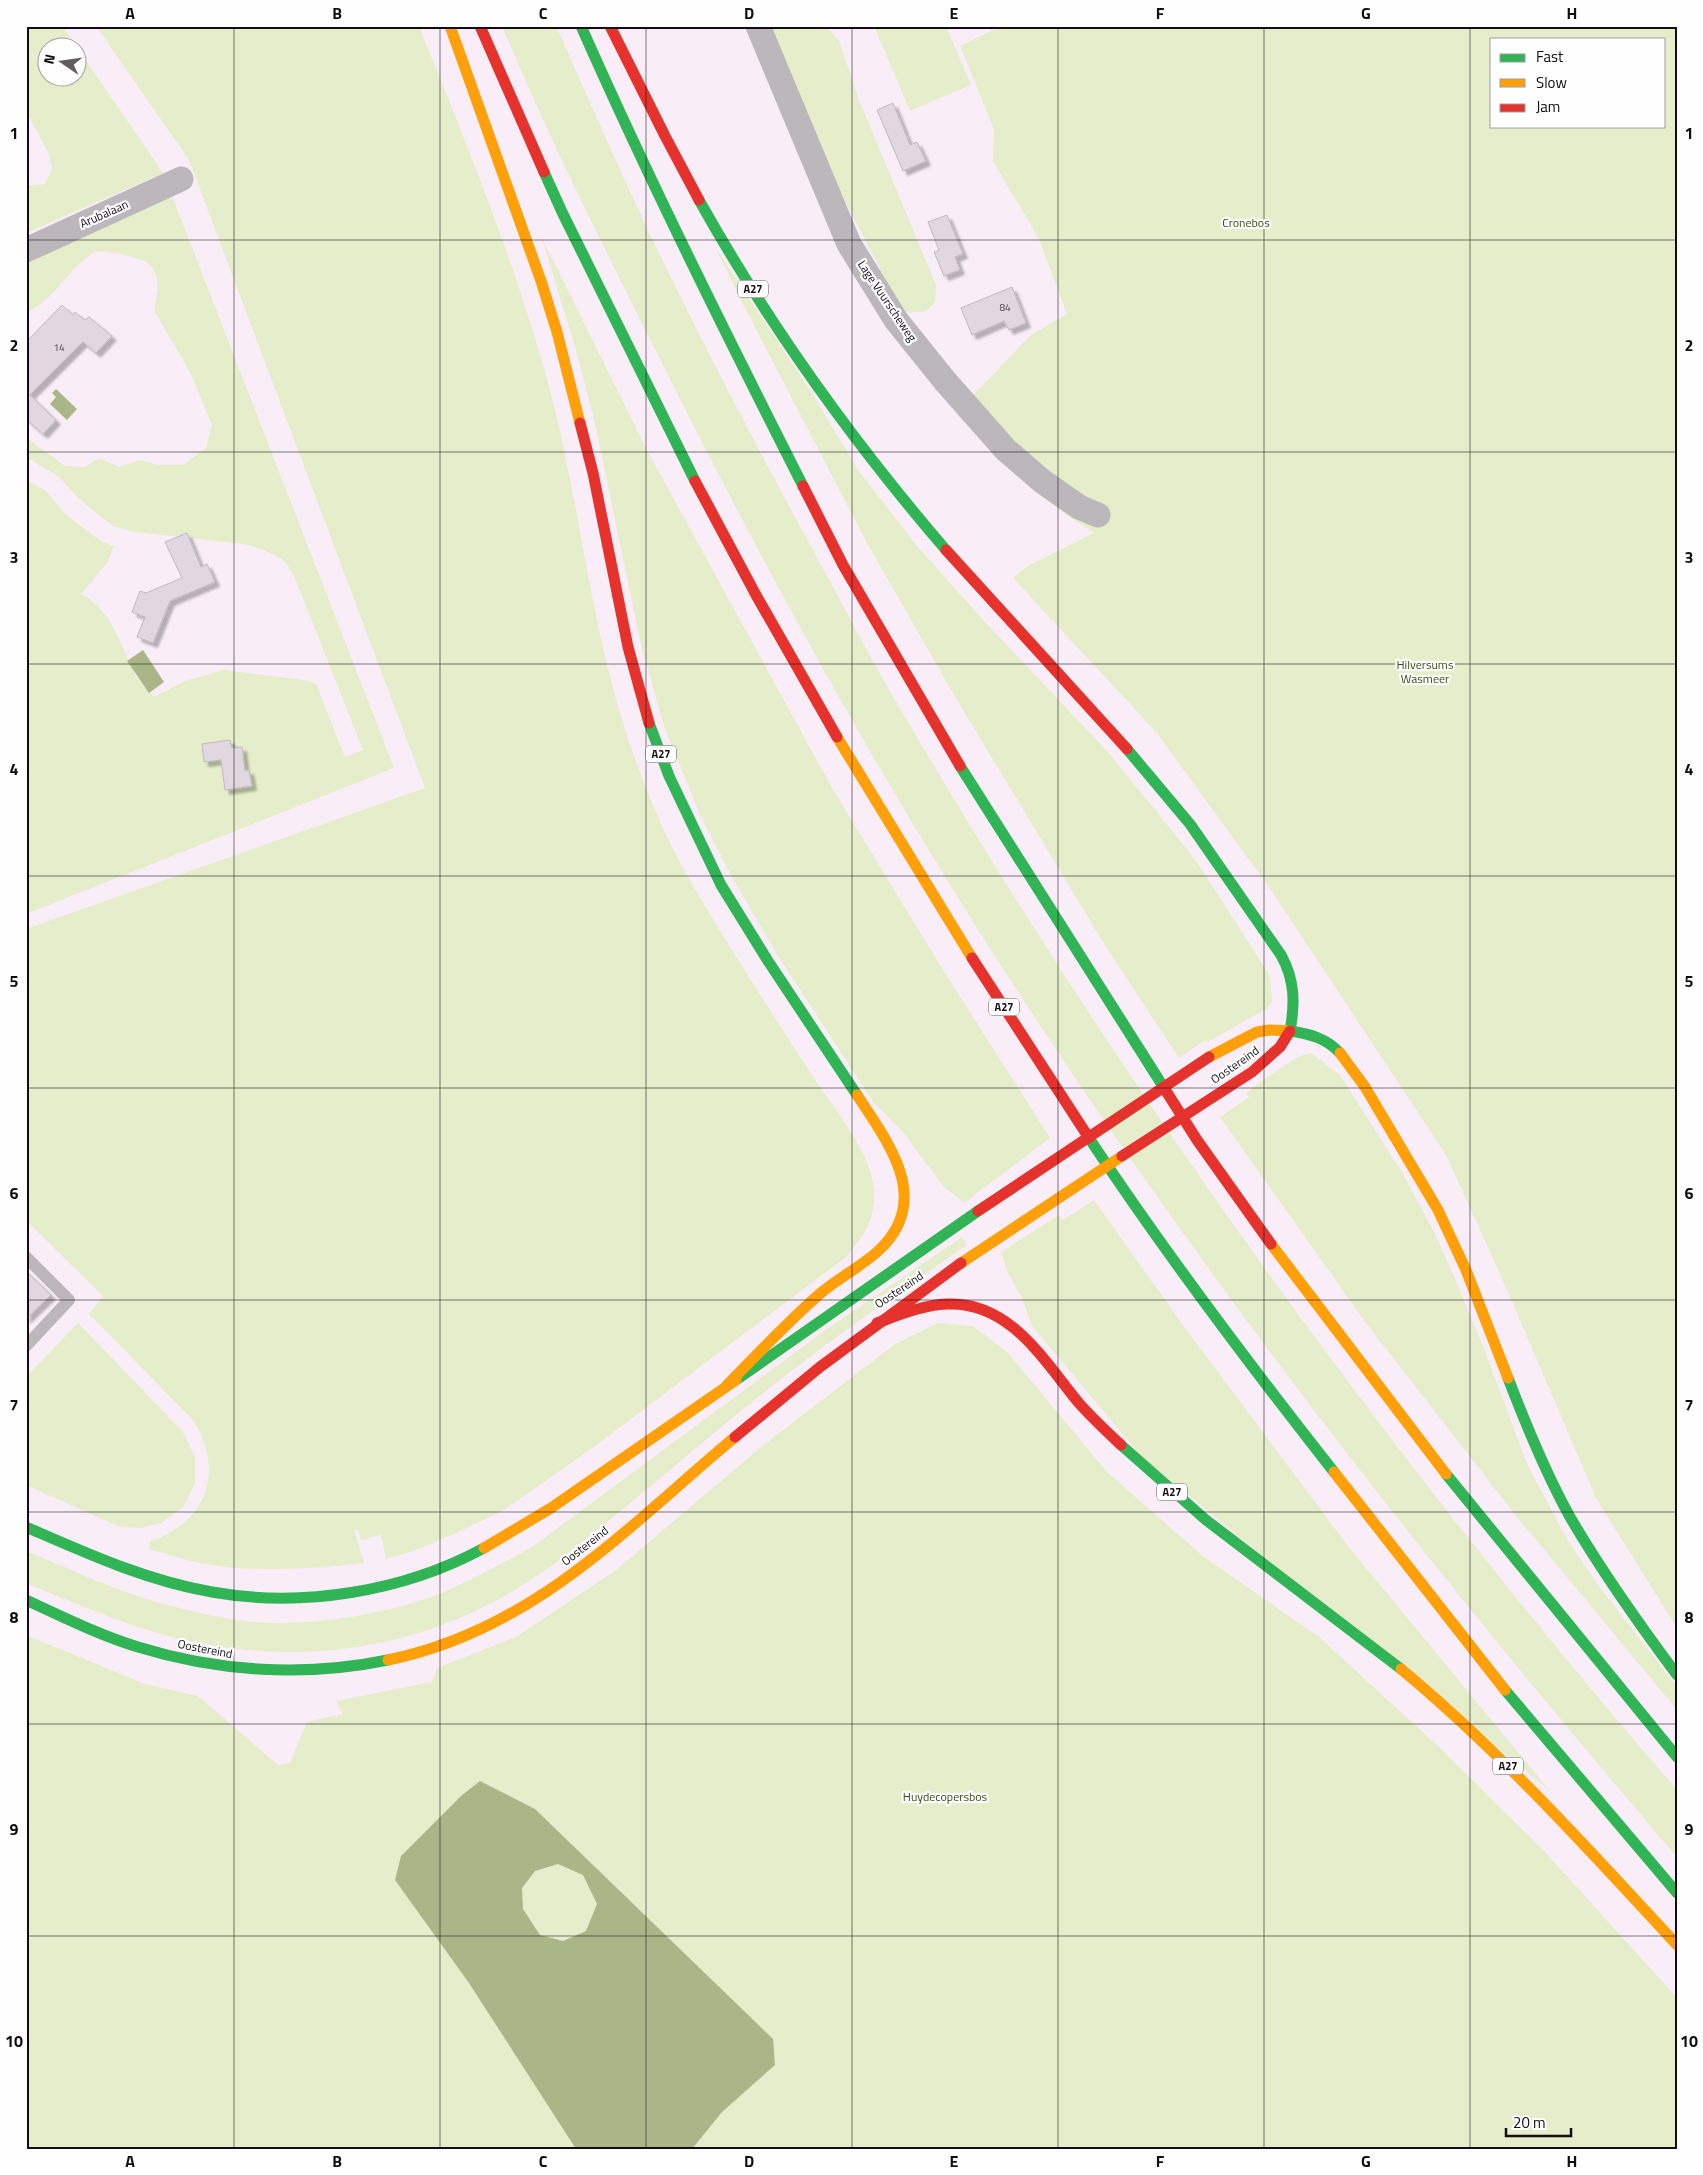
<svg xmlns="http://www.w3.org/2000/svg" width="1703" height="2175" font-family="'Titillium Web',sans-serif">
  <defs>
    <filter id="shadow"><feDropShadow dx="4.5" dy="4.5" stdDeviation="1" flood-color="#0004"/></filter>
  </defs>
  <rect width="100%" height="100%" fill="#f9eef8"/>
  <g fill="#e5edca" fill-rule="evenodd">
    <polygon points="26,26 62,26 77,47 48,48 48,78 78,78 78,49 163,173 26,233 26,186 45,184 52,169 49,154 26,111"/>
    <path d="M96,26H419C469,150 521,276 554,406C577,499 588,595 613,688C627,742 647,795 671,845C684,871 699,896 714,921C747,975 781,1027 815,1080C833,1106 866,1148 872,1178C879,1212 868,1232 846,1257L591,1449L504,1510L456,1533L416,1550L386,1559L381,1535L361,1540L358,1530H354L364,1563C308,1569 250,1574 194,1562C179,1558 164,1553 149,1549L150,1541C203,1524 224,1477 197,1427C192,1417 179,1407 172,1399C145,1370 117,1342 89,1314L103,1296L26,1220V929L425,788L189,160Z"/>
    <path d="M502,26H556C589,100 621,174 656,247C710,358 767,467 826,574C848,615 869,655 892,695C1119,1084 1382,1449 1677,1790V1857C1428,1567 1195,1269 989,947C873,765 769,576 672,383C613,266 553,148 502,26Z"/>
    <polygon points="767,26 826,26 839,41 859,100 936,285 935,302 926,311 906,313 900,307 831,174"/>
    <polygon points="874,26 946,26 971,85 910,111"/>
    <path d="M1002,26H1677V1628L1596,1498L1505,1285L1446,1155L1269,887L1157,733L1013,578L1028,566L1094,533C1038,498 1000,462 956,413L1031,335L1067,314L1039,239L993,161L994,129L960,46ZM1492,39H1664V126H1492Z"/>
    <path d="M172,196L394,768L26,914V480L46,491L65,514L102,542L114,546L107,563L81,594C112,609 121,648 136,676C141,684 148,690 154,697L185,681L223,670L304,680L316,684L345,757L363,750L294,576L285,561L264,550L244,544L135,532L113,526L79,499L58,476L26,457V437L65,466L85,467L99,458L119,467L140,460L158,465H183L206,448L212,425L192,376L154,310C158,290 164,267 139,259C129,256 105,249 94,252C91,253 88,257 85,259C65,275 51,302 26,313V261Z"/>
    <polygon points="542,238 648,452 832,788 943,970 1050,1138 964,1203 943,1186 903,1132 874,1103 778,956 732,877 701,817 665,729 640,641 595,423 575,347"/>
    <polygon points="714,245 813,395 858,470 917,546 983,620 1108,752 1195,859 1270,976 1272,1000 1268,1008 1208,1042 1205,1040 1179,1058 1106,947 951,690 867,543 744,306"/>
    <path d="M1311,1053L1340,1075L1403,1174L1434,1232L1453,1274L1485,1351L1527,1464L1544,1496L1568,1541L1599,1586L1677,1687V1710L1513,1512L1363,1319L1220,1117L1249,1097L1246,1093C1260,1083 1296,1054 1311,1053Z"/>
    <polygon points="1094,1200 1182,1324 1348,1546 1550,1791 1142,1457 1032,1326 1022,1298 1008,1273 1001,1252 1059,1215 1063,1220"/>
    <path d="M962,1237L967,1245C886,1301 806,1357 731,1419C683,1458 637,1499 588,1537C573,1549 558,1562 541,1573C430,1650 299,1670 168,1636C119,1623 73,1602 26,1583V1551C66,1567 105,1586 146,1599C177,1608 210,1616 243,1621C303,1628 388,1615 444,1592C474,1579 503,1563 532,1547L827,1329Z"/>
    <polygon points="78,1323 183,1432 195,1457 195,1483 184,1506 161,1523 141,1528 120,1527 26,1485 26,1377"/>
    <polygon points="938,1323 973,1326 1008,1353 1106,1471 1204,1557 1319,1637 1440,1748 1544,1851 1677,1998 1677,2149 26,2149 26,1635 145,1684 198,1696 278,1765 290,1763 307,1722 343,1714 336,1701 432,1682 437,1668 516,1637 616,1570 761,1447 895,1344"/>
  </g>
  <g fill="#abb688" fill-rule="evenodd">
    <polygon points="56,389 77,409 67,420 50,404 56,397 52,393"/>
    <polygon points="143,650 164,682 149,693 127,661"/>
    <path d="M480,1781L535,1809L773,2039L775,2065L722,2112L692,2149H576L469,1983L395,1880L401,1856L461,1796ZM558,1864L583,1875L597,1904L586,1931L563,1941L540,1935L523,1909L522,1888L535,1871Z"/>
  </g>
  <g fill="#e1d7e0" stroke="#c1b8c0" filter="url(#shadow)">
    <polygon points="893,103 910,145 917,142 926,161 903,171 877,110"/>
    <polygon points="947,215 963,254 955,257 960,270 944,276 934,252 939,250 928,222"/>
    <polygon points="1012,287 1026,323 1009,330 1004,321 972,335 961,308"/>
    <polygon points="62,305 73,315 75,312 85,320 89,317 112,336 96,353 83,342 30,395 56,420 43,434 26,419 26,342"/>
    <polygon points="187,533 201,567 207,564 215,582 170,601 153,643 137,637 145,617 132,612 140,591 146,593 182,578 165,542"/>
    <polygon points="230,740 232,748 242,747 245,771 249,770 252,786 225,790 221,760 204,762 202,744"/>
    <polygon points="26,1271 51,1295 26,1319"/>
  </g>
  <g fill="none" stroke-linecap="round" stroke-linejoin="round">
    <polyline stroke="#bcb7bb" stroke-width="12" points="26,1257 69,1300 26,1346"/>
    <g stroke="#bcb7bb" stroke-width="25">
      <polyline points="758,26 849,244 896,320 945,381 1006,450 1042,481 1079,507 1098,515"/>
      <polyline points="26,250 181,179"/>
    </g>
    <g stroke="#30b455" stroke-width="11">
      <path d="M581,26C650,182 726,334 803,486"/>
      <polyline points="544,172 562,212 695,481"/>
      <path d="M699,200C769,325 853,442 946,550"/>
      <polyline points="649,723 669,776 721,885 768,961 857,1095"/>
      <path d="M1127,749L1190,824L1281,955C1295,980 1295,1003 1290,1031C1310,1034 1326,1038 1340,1053"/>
      <polyline points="960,766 1166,1091"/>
      <path d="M1089,1138C1165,1253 1249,1364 1334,1472"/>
      <path d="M1508,1378C1526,1425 1545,1472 1570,1517C1602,1572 1639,1624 1677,1675"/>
      <polyline points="736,1380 978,1211"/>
      <polyline points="1121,1445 1206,1520 1401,1669"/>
      <polyline points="1446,1474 1677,1757"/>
      <path d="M26,1527C86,1553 147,1581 212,1592C302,1608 403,1592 484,1548"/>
      <path d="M26,1600C63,1617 99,1635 138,1647C219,1672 305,1677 388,1660"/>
      <polyline points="1505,1690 1677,1893"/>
    </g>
    <g stroke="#ff9f0a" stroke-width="11">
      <polyline points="450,26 541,281 557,332 580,423"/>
      <polyline points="837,737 972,958"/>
      <polyline points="1340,1053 1365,1087 1438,1210 1466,1270 1508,1378"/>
      <polyline points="1209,1057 1257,1032 1270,1030 1290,1031"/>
      <polyline points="1271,1244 1446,1474"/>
      <polyline points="961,1263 1122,1156"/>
      <path d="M727,1385C758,1354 788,1321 822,1292C839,1278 860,1267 877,1252C934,1201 889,1144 857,1095"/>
      <polyline points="1334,1472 1505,1690"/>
      <polyline points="484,1548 551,1508 736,1380"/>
      <path d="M388,1660C534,1630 626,1528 735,1437"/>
      <path d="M1401,1669C1501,1752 1589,1850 1677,1945"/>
    </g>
    <g stroke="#e5322d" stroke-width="11">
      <polyline points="480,26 544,172"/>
      <polyline points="610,26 665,136 699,200"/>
      <polyline points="580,423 593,473 628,647 649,723"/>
      <polyline points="695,481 756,595 837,737"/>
      <polyline points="803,486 843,565 960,766"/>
      <polyline points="946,550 1127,749"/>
      <polyline points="972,958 1089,1138"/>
      <polyline points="1166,1091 1197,1140 1271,1244"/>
      <polyline points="1122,1156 1252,1072 1280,1047 1290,1031"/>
      <polyline points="978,1211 1209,1057"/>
      <path d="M877,1323C899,1315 923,1305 947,1304C1009,1301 1043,1359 1078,1402C1091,1417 1106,1431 1121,1445"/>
      <polyline points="735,1437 820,1367 961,1263"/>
    </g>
  </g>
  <path fill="none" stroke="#130c13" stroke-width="1" stroke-opacity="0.55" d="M234,26V2149M440,26V2149M646,26V2149M852,26V2149M1058,26V2149M1264,26V2149M1470,26V2149M26,240H1677M26,452H1677M26,664H1677M26,876H1677M26,1088H1677M26,1300H1677M26,1512H1677M26,1724H1677M26,1936H1677"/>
  <g text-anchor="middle" stroke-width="4.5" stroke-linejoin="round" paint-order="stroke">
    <g font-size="10" fill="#484047">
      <text x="1005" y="311">84</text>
      <text x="59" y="351">14</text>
    </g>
    <g fill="#fefefe" stroke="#5a555a" stroke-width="1">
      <rect x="738" y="280.5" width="30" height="17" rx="4"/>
      <rect x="646" y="745.5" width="30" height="17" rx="4"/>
      <rect x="989" y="998.5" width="30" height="17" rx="4"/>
      <rect x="1157" y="1483.5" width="30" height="17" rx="4"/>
      <rect x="1493" y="1757.5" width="30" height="17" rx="4"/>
    </g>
    <g font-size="11" font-weight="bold" fill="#130c13">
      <text x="753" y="293">A27</text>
      <text x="661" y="758">A27</text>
      <text x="1004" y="1011">A27</text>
      <text x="1172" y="1496">A27</text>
      <text x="1508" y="1770">A27</text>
    </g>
    <g font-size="12" fill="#130c13" stroke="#fefefe">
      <text transform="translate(104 214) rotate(-24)" y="4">Arubalaan</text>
      <text transform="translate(887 301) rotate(56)" y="4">Lage Vuurscheweg</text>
      <text transform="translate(1235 1065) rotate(-35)" y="4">Oostereind</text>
      <text transform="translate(899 1290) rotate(-34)" y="4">Oostereind</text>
      <text transform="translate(585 1546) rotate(-38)" y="4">Oostereind</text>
      <text transform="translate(205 1649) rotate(11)" y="4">Oostereind</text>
    </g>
    <g font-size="12" fill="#3b4915" stroke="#fefefe">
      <text x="1246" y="227">Cronebos</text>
      <text x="1425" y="669">Hilversums<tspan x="1425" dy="14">Wasmeer</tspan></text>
      <text x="945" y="1801">Huydecopersbos</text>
    </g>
  </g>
  <rect width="1703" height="2175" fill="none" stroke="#fefefe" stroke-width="55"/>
  <rect x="1490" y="38" width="175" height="90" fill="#fefefe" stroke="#a09da0"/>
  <rect x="1500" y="54" width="25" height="8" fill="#30b455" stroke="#a09da0"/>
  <text x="1536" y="62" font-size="15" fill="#130c13">Fast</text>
  <rect x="1500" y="79" width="25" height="8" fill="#ff9f0a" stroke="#a09da0"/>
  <text x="1536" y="88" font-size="15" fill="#130c13">Slow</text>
  <rect x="1500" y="104" width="25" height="8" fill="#e5322d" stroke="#a09da0"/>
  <text x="1536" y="112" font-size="15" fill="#130c13">Jam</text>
  <g transform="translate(62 62) rotate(283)"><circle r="24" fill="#fefefe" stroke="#a09da0"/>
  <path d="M0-4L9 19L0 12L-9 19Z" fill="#645b63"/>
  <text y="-8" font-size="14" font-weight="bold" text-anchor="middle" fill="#130c13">N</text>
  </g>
  <path d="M1506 2128v8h65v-8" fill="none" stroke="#130c13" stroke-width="2.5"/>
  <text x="1513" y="2128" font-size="15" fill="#130c13" stroke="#fefefe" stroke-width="4" paint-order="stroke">20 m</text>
  <rect x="28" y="28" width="1648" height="2120" fill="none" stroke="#130c13" stroke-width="2"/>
  <g font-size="16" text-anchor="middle" font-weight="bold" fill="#130c13">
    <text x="130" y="19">A</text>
    <text x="337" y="19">B</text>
    <text x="543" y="19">C</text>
    <text x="749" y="19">D</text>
    <text x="954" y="19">E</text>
    <text x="1160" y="19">F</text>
    <text x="1366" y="19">G</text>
    <text x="1572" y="19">H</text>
    <text x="14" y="139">1</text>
    <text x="1689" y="139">1</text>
    <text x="14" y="351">2</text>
    <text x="1689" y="351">2</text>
    <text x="14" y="563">3</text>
    <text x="1689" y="563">3</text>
    <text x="14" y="775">4</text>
    <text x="1689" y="775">4</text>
    <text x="14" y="987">5</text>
    <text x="1689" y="987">5</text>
    <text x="14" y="1199">6</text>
    <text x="1689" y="1199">6</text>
    <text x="14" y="1411">7</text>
    <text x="1689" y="1411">7</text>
    <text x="14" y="1623">8</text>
    <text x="1689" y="1623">8</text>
    <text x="14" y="1835">9</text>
    <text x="1689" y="1835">9</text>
    <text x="14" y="2047">10</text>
    <text x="1689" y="2047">10</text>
    <text x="130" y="2167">A</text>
    <text x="337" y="2167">B</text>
    <text x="543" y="2167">C</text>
    <text x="749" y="2167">D</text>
    <text x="954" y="2167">E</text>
    <text x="1160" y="2167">F</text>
    <text x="1366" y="2167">G</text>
    <text x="1572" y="2167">H</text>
  </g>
</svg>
